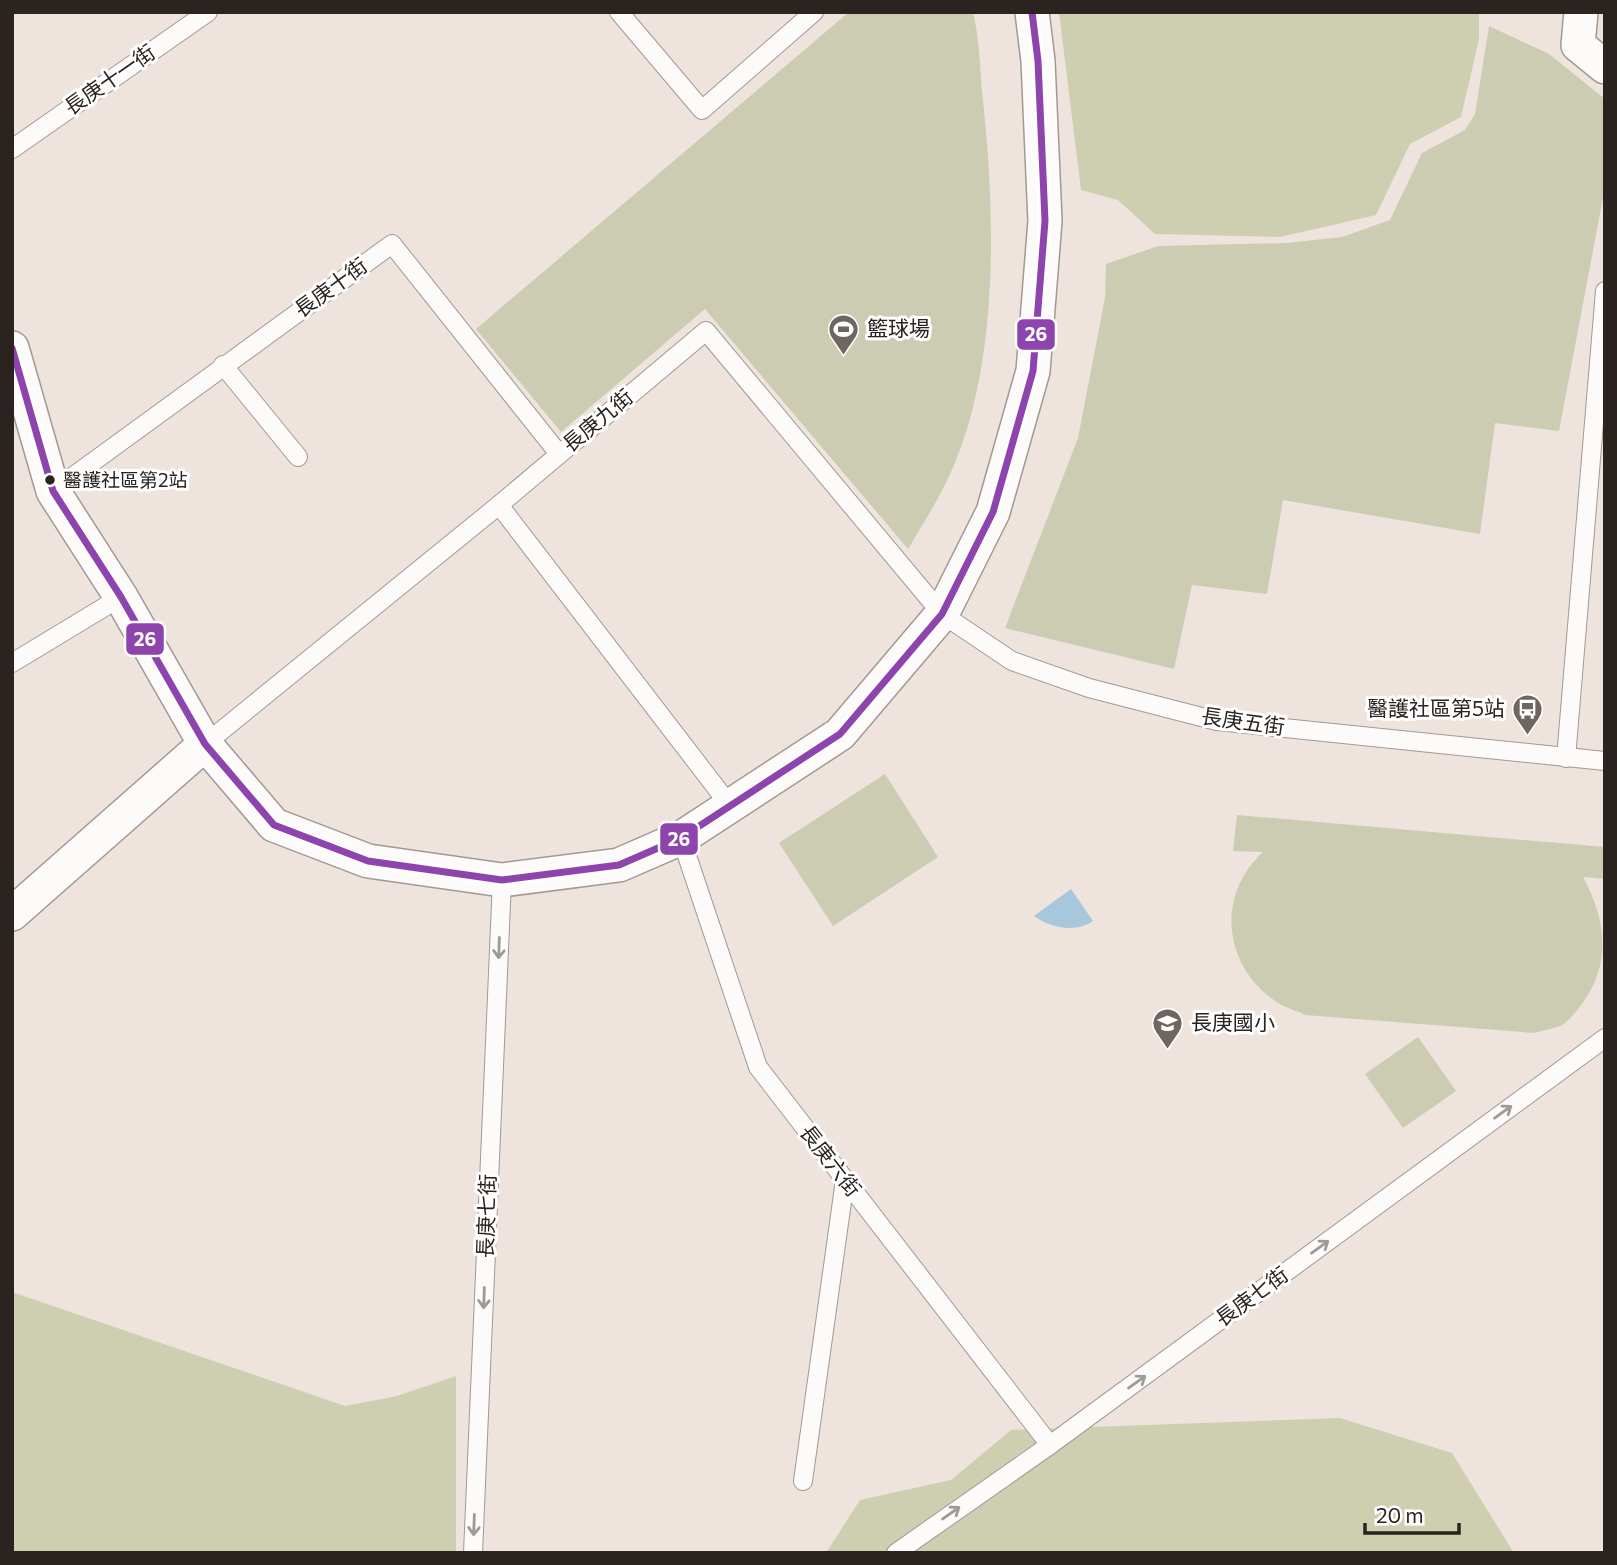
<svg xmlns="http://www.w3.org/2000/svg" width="1617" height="1565" font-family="Commissioner,'Noto Sans TC',sans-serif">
  <rect width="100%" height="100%" fill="#eee3dd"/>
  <g fill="#ccccb3">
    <path d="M849,12H973C979,37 980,66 982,91C995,207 1000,356 954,465C942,494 924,522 908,549L705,309L561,432L476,329Z"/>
    <polygon points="1489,26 1549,54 1605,99 1605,187 1559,431 1495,423 1480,534 1283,500 1267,594 1192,585 1174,669 1005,628 1078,438 1105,298 1106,264 1158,246 1287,243 1342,237 1390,220 1422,153 1465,130 1475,114"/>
    <polygon points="885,774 938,857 833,926 779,843"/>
    <path d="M1237,815L1605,847V879L1583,877C1605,917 1612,961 1584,1001C1579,1008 1570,1020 1562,1025C1554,1029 1543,1030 1535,1033L1305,1015C1295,1010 1284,1007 1275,1001C1223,965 1216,895 1263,852L1233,851Z"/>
    <polygon points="1418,1037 1456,1091 1403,1128 1365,1074"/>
  </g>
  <g fill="#cecfb0">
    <polygon points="1059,12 1479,12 1479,39 1461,117 1410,144 1376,215 1280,237 1155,234 1118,200 1081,190"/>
    <polygon points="12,1292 345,1406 397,1396 456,1376 456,1553 12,1553"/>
    <polygon points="1340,1418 1452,1453 1514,1553 826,1553 860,1500 951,1480 1011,1430"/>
  </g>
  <path fill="#a8c7dc" d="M1071,889L1093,921C1076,933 1050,928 1034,916Z"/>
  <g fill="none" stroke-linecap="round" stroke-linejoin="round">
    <defs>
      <g id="lane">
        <polyline points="619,12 702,110 814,12"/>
        <polyline points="12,149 208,12"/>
        <polyline points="223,365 298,457"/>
        <polyline points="53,491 392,244 559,454"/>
        <polyline points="499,505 731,807"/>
        <polyline points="12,663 121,597"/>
        <polyline points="205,744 499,505 706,331 942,614 1012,661 1089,688 1217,721 1605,761"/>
        <polyline points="1566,758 1605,291"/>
        <polyline points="681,838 758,1067 1050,1445"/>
        <polyline points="803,1481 845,1180"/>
        <polyline points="473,1553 502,880"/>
        <polyline points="896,1553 1050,1445 1605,1038"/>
      </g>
      <g id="street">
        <polyline points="1581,12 1578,45 1605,67"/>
        <polyline points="12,348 53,491 121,597 205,744 274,825 368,861 502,880 619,865 681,838 840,734 942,614 993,512 1033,371 1045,221 1038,61 1032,12"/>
        <polyline points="12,914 205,744"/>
      </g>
    </defs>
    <use href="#lane" stroke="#a29995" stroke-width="20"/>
    <use href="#street" stroke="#a29995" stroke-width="36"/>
    <use href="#lane" stroke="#fcfbfa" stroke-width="18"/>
    <use href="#street" stroke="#fcfbfa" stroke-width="33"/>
    <defs>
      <polyline id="bus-1" points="12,348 53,491 121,597 205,744 274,825 368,861 502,880 619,865 681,838 840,734 942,614 993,512 1033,371 1045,221 1038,61 1032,12"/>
    </defs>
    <use href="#bus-1" stroke="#fff" stroke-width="12"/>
    <use href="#bus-1" stroke="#8e44ad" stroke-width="7"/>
  </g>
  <defs><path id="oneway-shaft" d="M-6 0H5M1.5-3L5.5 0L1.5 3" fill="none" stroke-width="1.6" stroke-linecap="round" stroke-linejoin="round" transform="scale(1.75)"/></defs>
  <g stroke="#9e9a97">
    <use href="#oneway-shaft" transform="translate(499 948) rotate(92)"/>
    <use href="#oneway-shaft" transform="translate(1503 1112) rotate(-36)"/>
    <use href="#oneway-shaft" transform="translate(1320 1247) rotate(-36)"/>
    <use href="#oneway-shaft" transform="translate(484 1298) rotate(92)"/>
    <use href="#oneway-shaft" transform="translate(1137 1382) rotate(-36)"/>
    <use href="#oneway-shaft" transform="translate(951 1513) rotate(-35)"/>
    <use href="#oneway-shaft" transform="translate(474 1525) rotate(92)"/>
  </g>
  <defs>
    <symbol id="stadium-pin" viewBox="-11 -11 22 30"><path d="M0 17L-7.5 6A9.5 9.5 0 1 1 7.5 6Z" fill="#6f6662" stroke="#fff"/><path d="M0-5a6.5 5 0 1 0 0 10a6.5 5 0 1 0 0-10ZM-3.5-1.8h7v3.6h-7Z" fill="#fff"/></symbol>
    <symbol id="bus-pin" viewBox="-11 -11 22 30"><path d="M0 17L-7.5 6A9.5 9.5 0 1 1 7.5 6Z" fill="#6f6662" stroke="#fff"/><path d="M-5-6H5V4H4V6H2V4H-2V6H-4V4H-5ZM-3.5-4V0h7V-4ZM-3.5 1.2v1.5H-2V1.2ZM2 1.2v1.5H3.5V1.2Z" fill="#fff"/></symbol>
    <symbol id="school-pin" viewBox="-11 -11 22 30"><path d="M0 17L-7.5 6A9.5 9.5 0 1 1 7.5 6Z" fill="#6f6662" stroke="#fff"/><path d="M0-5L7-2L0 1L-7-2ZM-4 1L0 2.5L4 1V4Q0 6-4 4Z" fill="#fff"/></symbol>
  </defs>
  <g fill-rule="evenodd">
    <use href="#stadium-pin" x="826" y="312" width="35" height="47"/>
    <use href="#bus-pin" x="1510" y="692" width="35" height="47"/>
    <use href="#school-pin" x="1150" y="1006" width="35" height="47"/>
  </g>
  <circle fill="#2a231f" stroke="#fff" stroke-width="2.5" cx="50" cy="480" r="6"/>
  <g text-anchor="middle" stroke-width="6" stroke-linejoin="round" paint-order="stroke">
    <g font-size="19" fill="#2a231f" stroke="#fff" text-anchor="start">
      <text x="63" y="487">醫護社區第2站</text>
    </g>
    <g font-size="21" fill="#2a231f" stroke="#fff">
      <text transform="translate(110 80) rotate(-35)" y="7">長庚十一街</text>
      <text transform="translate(331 288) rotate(-36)" y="7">長庚十街</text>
      <text transform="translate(598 421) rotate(-40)" y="7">長庚九街</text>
      <text transform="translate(1243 722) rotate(8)" y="7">長庚五街</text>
      <text transform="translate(830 1161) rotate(52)" y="7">長庚六街</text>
      <text transform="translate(487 1216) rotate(-88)" y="7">長庚七街</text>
      <text transform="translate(1252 1297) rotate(-36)" y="7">長庚七街</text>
    </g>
    <g font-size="21" fill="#2a231f" stroke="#fff" text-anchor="start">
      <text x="867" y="336">籃球場</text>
      <text x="1505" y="716" text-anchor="end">醫護社區第5站</text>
      <text x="1191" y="1030">長庚國小</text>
    </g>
  </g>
  <g stroke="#fff" stroke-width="2.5">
    <rect x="1016" y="318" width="40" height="33" rx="7" fill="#8e44ad"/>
    <rect x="125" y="622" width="40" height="34" rx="7" fill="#8e44ad"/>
    <rect x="659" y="822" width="40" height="34" rx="7" fill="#8e44ad"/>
  </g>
  <g font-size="19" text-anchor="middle" font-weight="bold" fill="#fff">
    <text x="1036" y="341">26</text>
    <text x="145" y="646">26</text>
    <text x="679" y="846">26</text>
  </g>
  <rect width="1617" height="1565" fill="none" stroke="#2a231f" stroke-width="28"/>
  <path d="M1365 1523v10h94v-10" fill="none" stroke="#2a231f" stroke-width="3.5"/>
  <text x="1376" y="1523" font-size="21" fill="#2a231f" stroke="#ffffff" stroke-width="5" paint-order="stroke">20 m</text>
</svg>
